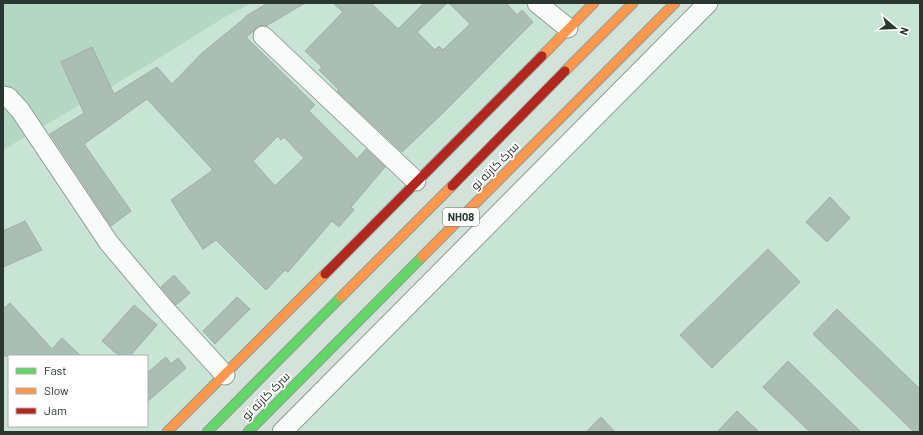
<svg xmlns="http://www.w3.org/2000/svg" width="923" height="435" font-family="Barlow,Cairo,sans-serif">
  <rect width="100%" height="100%" fill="#d3e3da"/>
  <g fill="#c8e4d4" fill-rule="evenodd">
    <path d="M252,3H594L167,432H3V150L153,62L225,17ZM9,356H147V426H9Z"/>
    <polygon points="708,3 920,3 920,432 282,432"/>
  </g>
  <polygon fill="#b3d7c3" points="3,3 252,3 225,17 153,62 3,150"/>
  <g fill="#aabeb4" stroke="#a1aea6" fill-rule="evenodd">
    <path d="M268,3H305L266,26H260L246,37L315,105L309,111L357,159L366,149L385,167L351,207L354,210L339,227L332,221L288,272L285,270L266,290L216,240L203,249L183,219L171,200L213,170L147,99L84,144L131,211L111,226L50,134L84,113L61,62L92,47L114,94L157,67L172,84L201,54L246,17V16ZM278,136L281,140L284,137L304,158L275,186L253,161Z"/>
    <polygon points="333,3 371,3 398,29 424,3 447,3 417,32 435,50 439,46 443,50 470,24 449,3 506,3 517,15 522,10 533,22 444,112 402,152 337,91 339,90 319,70 322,67 305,51 343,12"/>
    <polygon points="830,197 850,218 827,242 806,222"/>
    <polygon points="25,221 42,250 3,267 3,231"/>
    <polygon points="768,249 800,282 712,368 680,335"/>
    <polygon points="174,275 190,293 176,305 161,287"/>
    <polygon points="237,297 250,309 215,344 203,331"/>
    <polygon points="10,303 52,349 62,338 81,356 3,356 3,309"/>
    <polygon points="134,305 157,325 130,356 119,356 102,341"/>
    <polygon points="837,309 920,389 920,432 914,432 813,334"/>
    <polygon points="166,357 171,364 178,358 186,368 147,402 147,373"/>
    <polygon points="788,361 861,432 810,432 763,387"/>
    <polygon points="737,411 759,432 717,432"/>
    <polygon points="601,417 615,432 586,432"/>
  </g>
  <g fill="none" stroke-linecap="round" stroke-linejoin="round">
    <defs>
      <g id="street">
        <polyline points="537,3 568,28"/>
        <polyline points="263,36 416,181"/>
        <polyline points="3,96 8,97 20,110 109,243 163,307 225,375"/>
        <polyline points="282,432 708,3"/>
      </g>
      <g id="fast">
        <polyline points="207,432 341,297"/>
        <polyline points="248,432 422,257"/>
      </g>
      <g id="slow">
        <polyline points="542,56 594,3"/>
        <polyline points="565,71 633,3"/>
        <polyline points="422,257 675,3"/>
        <polyline points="341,297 452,186"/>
        <polyline points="167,432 325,274"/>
      </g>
      <g id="jam">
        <polyline points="452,186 565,71"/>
        <polyline points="325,274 542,56"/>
      </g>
    </defs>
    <use href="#street" stroke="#8f9c95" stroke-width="21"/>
    <use href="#fast" stroke="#8f9c95" stroke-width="11"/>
    <use href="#slow" stroke="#8f9c95" stroke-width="11"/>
    <use href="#jam" stroke="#8f9c95" stroke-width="11"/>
    <use href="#street" stroke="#f8fbf9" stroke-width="19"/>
    <use href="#fast" stroke="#63d668" stroke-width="9"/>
    <use href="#slow" stroke="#ff974d" stroke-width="9"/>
    <use href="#jam" stroke="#b3261e" stroke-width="9"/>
  </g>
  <g text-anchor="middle" stroke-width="3.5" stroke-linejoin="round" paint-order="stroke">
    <rect fill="#fff" stroke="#6a726e" stroke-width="1" x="443" y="208" width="36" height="18" rx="3"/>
    <g font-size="11" font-weight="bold" fill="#2a3630">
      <text x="461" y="221">NH08</text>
    </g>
    <g font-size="12" fill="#2a3630" stroke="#fff">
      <text transform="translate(495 166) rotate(-45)" y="4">سرک کارته نو</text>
      <text transform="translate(266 396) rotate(-45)" y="4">سرک کارته نو</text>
    </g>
  </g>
  <rect width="923" height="435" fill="none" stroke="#2a3630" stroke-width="8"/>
  <rect x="8" y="355" width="140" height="72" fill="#ffffff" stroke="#aaafac"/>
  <rect x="16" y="368" width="20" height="6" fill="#63d668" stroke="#aaafac"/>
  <text x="44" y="375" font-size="12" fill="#2a3630">Fast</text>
  <rect x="16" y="388" width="20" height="6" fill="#ff974d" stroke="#aaafac"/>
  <text x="44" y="395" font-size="12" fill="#2a3630">Slow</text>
  <rect x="16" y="408" width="20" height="6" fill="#b3261e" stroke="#aaafac"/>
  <text x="44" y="415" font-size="12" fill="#2a3630">Jam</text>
  <g transform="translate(895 28) rotate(109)" stroke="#ffffff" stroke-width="3" paint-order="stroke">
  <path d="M0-3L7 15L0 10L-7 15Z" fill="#2a3630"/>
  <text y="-6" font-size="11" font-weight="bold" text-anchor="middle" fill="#2a3630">N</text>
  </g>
</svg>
